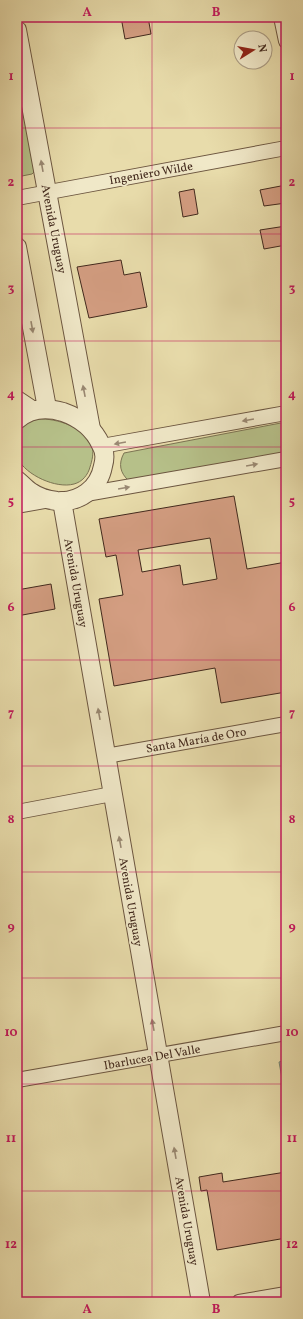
<svg xmlns="http://www.w3.org/2000/svg" width="303" height="1319" font-family="Vollkorn,serif">
  <rect width="100%" height="100%" fill="#e8dcab"/>
  <filter id="stains"><feTurbulence type="fractalNoise" baseFrequency=".005" numOctaves="4"/><feColorMatrix values="0 0 0 0 .2 0 0 0 0 .09 0 0 0 0 .02 0 0 0 .5 -.17"/></filter>
  <radialGradient id="worn" r=".72"><stop offset=".6" stop-color="#630" stop-opacity="0"/><stop offset="1" stop-color="#630" stop-opacity=".3"/></radialGradient>
  <g fill="#b6c089" stroke="#7c7453">
    <polygon points="17,64 36,170 32,174 17,177"/>
    <path d="M38,419C56,418 85,427 92,446C94,453 92,461 90,467C88,475 82,482 74,484C56,489 26,475 18,459C16,455 17,451 17,447C17,430 20,423 38,419Z"/>
    <path d="M286,422V452L129,481C120,473 118,464 124,453Z"/>
  </g>
  <polygon fill="#98bca6" stroke="#76816f" points="286,1060 286,1084 283,1084 279,1062"/>
  <g fill="#d49e82" stroke="#42291d" fill-rule="evenodd">
    <polygon points="121,17 148,17 151,34 125,39"/>
    <polygon points="286,185 286,203 264,206 260,190"/>
    <polygon points="194,189 198,214 183,217 179,192"/>
    <polygon points="286,226 286,245 264,249 260,230"/>
    <polygon points="121,260 124,275 140,272 147,307 89,318 77,267"/>
    <path d="M234,496L247,569L286,562V692L221,703L215,668L114,686L99,599L123,595L116,555L106,557L99,519ZM210,538L217,579L183,585L180,565L142,572L138,550Z"/>
    <polygon points="51,584 55,609 17,616 17,590"/>
    <polygon points="286,1172 286,1238 217,1250 207,1190 201,1191 199,1177 222,1173 223,1182"/>
  </g>
  <g fill="none" stroke-linecap="round" stroke-linejoin="round">
    <defs>
      <g id="minor">
        <polyline points="281,17 286,41"/>
        <polyline points="17,198 286,148"/>
        <polyline points="102,446 286,413"/>
        <polyline points="86,494 286,459"/>
        <polyline points="106,756 286,724"/>
        <polyline points="17,812 112,794"/>
        <polyline points="17,1080 286,1033"/>
        <polyline points="239,1302 286,1294"/>
      </g>
      <g id="tertiary">
        <polyline points="17,30 91,429"/>
        <polyline points="17,247 47,408"/>
        <polyline points="17,400 32,410"/>
        <path d="M17,420C30,408 46,407 63,412C80,418 94,429 101,445C105,451 105,459 103,466C99,488 80,503 57,501C48,500 38,497 31,492C26,489 22,484 17,480"/>
        <polyline points="62,501 201,1302"/>
        <polyline points="17,504 45,499"/>
      </g>
    </defs>
    <use href="#minor" stroke="#6c5640" stroke-width="16"/>
    <use href="#tertiary" stroke="#6c5640" stroke-width="20"/>
    <use href="#minor" stroke="#f0e8c8" stroke-width="14"/>
    <use href="#tertiary" stroke="#f0e8c8" stroke-width="18"/>
  </g>
  <defs><path id="oneway-solid" d="M-6-.8H1V-3.2L6.5 0L1 3.2V.8H-6Z"/></defs>
  <g fill="#998872">
    <use href="#oneway-solid" transform="translate(42 166) rotate(-100)"/>
    <use href="#oneway-solid" transform="translate(32 327) rotate(80)"/>
    <use href="#oneway-solid" transform="translate(84 391) rotate(-101)"/>
    <use href="#oneway-solid" transform="translate(248 420) rotate(170)"/>
    <use href="#oneway-solid" transform="translate(120 443) rotate(170)"/>
    <use href="#oneway-solid" transform="translate(252 465) rotate(-10)"/>
    <use href="#oneway-solid" transform="translate(124 488) rotate(-10)"/>
    <use href="#oneway-solid" transform="translate(99 714) rotate(-100)"/>
    <use href="#oneway-solid" transform="translate(120 842) rotate(-100)"/>
    <use href="#oneway-solid" transform="translate(153 1025) rotate(-100)"/>
    <use href="#oneway-solid" transform="translate(175 1153) rotate(-100)"/>
  </g>
  <path fill="none" stroke="#c2185b" stroke-width="1" stroke-opacity="0.55" d="M152,17V1302M17,128H286M17,234H286M17,341H286M17,447H286M17,553H286M17,660H286M17,766H286M17,872H286M17,978H286M17,1084H286M17,1191H286"/>
  <g text-anchor="middle" stroke-width="3.5" stroke-linejoin="round" paint-order="stroke">
    <g font-size="12" fill="#42291d" stroke="#f0e8c8">
      <text transform="translate(151 173) rotate(-10)" y="4">Ingeniero Wilde</text>
      <text transform="translate(54 229) rotate(79)" y="4">Avenida Uruguay</text>
      <text transform="translate(76 583) rotate(80)" y="4">Avenida Uruguay</text>
      <text transform="translate(196 740) rotate(-10)" y="4">Santa María de Oro</text>
      <text transform="translate(131 902) rotate(80)" y="4">Avenida Uruguay</text>
      <text transform="translate(152 1057) rotate(-10)" y="4">Ibarlucea Del Valle</text>
      <text transform="translate(187 1221) rotate(80)" y="4">Avenida Uruguay</text>
    </g>
  </g>
  <rect width="303" height="1319" fill="none" stroke="#e8dcab" stroke-width="44"/>
  <g transform="translate(253 50) rotate(79)"><circle r="19" fill="#f0e8c8" stroke="#aa9c84"/>
  <path d="M0-3L7 15L0 10L-7 15Z" fill="#8f2418"/>
  <text y="-6" font-size="11" font-weight="bold" text-anchor="middle" fill="#42291d">N</text>
  </g>
  <rect x="22" y="22" width="259" height="1275" fill="none" stroke="#c2185b" stroke-width="1.5"/>
  <g font-size="13" text-anchor="middle" font-weight="bold" fill="#c2185b">
    <text x="87" y="16">A</text>
    <text x="216" y="16">B</text>
    <text x="11" y="80">1</text>
    <text x="292" y="80">1</text>
    <text x="11" y="186">2</text>
    <text x="292" y="186">2</text>
    <text x="11" y="292">3</text>
    <text x="292" y="292">3</text>
    <text x="11" y="398">4</text>
    <text x="292" y="398">4</text>
    <text x="11" y="505">5</text>
    <text x="292" y="505">5</text>
    <text x="11" y="611">6</text>
    <text x="292" y="611">6</text>
    <text x="11" y="717">7</text>
    <text x="292" y="717">7</text>
    <text x="11" y="823">8</text>
    <text x="292" y="823">8</text>
    <text x="11" y="930">9</text>
    <text x="292" y="930">9</text>
    <text x="11" y="1036">10</text>
    <text x="292" y="1036">10</text>
    <text x="11" y="1142">11</text>
    <text x="292" y="1142">11</text>
    <text x="11" y="1248">12</text>
    <text x="292" y="1248">12</text>
    <text x="87" y="1313">A</text>
    <text x="216" y="1313">B</text>
  </g>
  <rect width="100%" height="100%" filter="url(#stains)"/>
  <rect width="100%" height="100%" fill="url(#worn)"/>
</svg>
